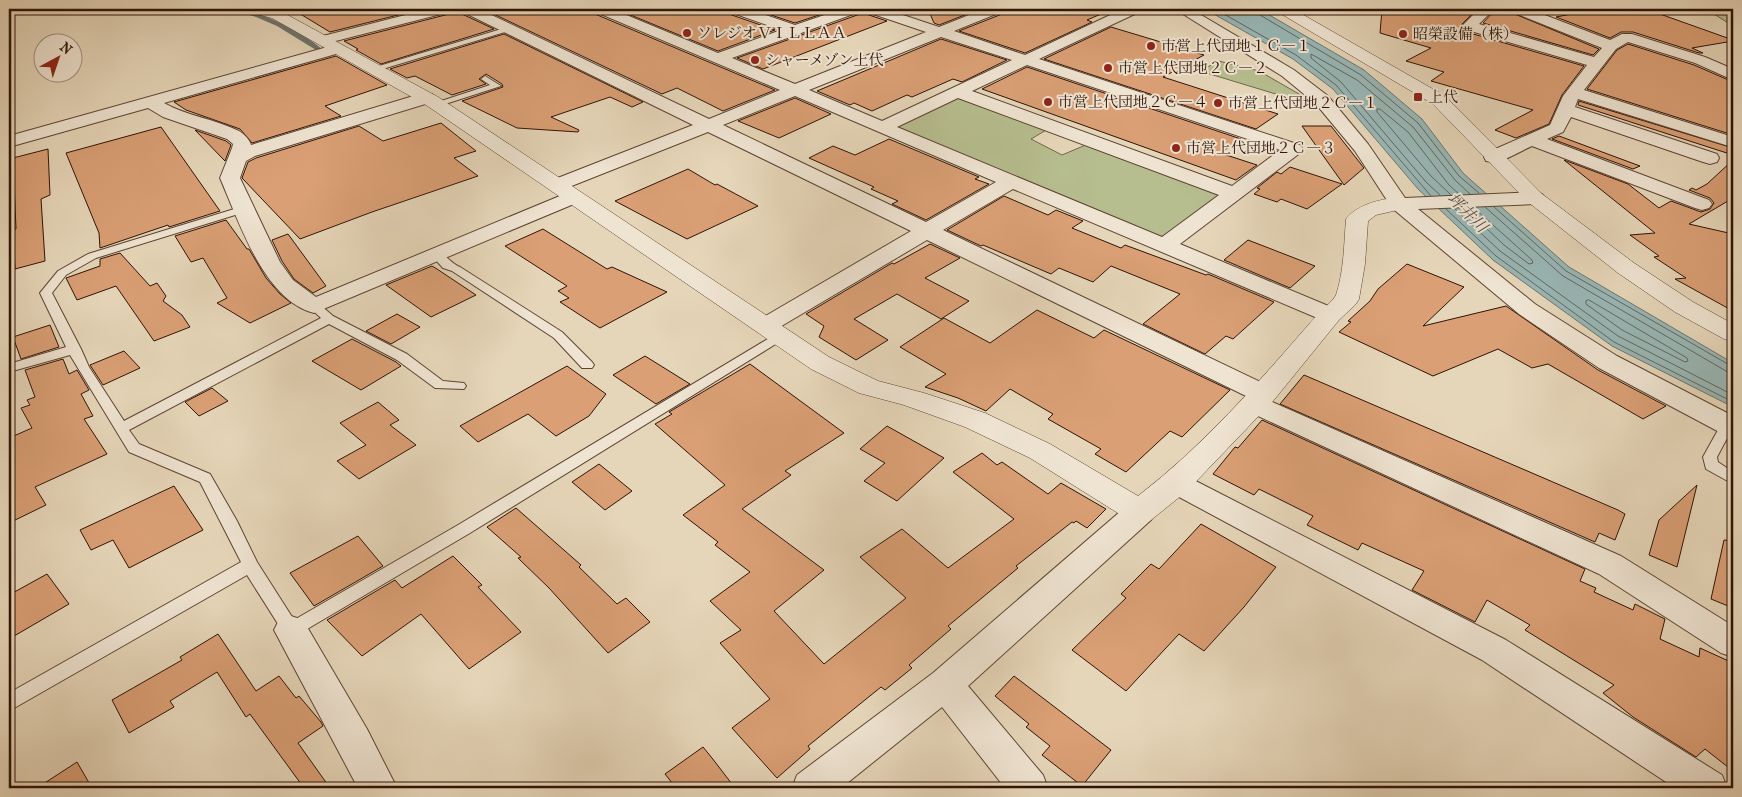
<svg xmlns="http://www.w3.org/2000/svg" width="1742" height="797" font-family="'IM FELL French Canon','Noto Serif JP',serif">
  <rect width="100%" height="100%" fill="#e6d6b9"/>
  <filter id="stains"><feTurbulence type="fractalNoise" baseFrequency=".004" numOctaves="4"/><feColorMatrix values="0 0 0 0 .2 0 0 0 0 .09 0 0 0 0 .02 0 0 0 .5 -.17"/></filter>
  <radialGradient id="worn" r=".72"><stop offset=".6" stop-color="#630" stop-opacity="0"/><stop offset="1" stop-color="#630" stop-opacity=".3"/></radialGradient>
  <g fill="#b6bd8e" stroke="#72684a">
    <polygon points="1706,9 1733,9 1733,26"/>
    <polygon points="1219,61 1259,71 1306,98 1302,102 1200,71"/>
    <polygon points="958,96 1048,129 1031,139 1062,155 1088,144 1217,192 1219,197 1165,236 1156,237 899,129 897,125"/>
  </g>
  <polygon fill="#98b7b6" stroke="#6e7570" points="1205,9 1259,9 1364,70 1422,119 1463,173 1569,267 1733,363 1733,407 1612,346 1493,260 1418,189 1333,89 1293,59"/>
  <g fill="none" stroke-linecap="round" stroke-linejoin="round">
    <g stroke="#64655e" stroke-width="1">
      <polyline points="1215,9 1296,55 1336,85 1431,196"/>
      <polyline points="1257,9 1260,15 1361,75 1418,123 1459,176 1479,193"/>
      <polyline points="1440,195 1426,182 1341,82 1311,58 1311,54 1357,80 1413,127 1455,180 1470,194"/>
      <polyline points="1451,195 1431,176 1377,112 1377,109 1380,109 1408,132 1449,185 1459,194"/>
      <polyline points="1485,207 1563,276 1726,371 1733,373"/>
      <polyline points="1494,207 1566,271 1733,367"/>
      <polyline points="1465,208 1504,245 1529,264 1533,263 1532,260 1474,208"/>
      <polyline points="1446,209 1496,256 1614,342 1733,402"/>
      <polyline points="1455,209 1500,251 1618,336 1733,395"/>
      <polygon points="1589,300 1687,358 1688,361 1685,362 1622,330 1586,304 1586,301"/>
    </g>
    <path fill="#6e7570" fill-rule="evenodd" d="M230,9C259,9 301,31 323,50L310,53V51L316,50L277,26L256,17Z"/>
  </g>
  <g fill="#da9f75" stroke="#2f1306">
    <polygon points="292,9 422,9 330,32"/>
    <polygon points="453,9 459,9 462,14 494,29 381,64 356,50 358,49 344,41 449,14"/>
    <polygon points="483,9 592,9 595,14 775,90 723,111 677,88 662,94"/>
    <polygon points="616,9 726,9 729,14 775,30 718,51"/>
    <polygon points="753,9 837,9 795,23"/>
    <polygon points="863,9 866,14 887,21 763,69 737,58 860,14"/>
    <polygon points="928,9 980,9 939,25 934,23"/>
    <polygon points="1005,9 1113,9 1087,20 1092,22 1025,53 959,31 1002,14"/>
    <polygon points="1382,9 1477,9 1461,25 1463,31 1584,66 1562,95 1549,124 1516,138 1495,130 1533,110 1431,81 1444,72 1406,61 1431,48 1380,33"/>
    <polygon points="1496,9 1510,12 1599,49 1593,55 1483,23"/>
    <polygon points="1597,9 1616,11 1646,9 1733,40 1733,41 1692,48 1703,53 1699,53 1633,32 1621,32 1610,38 1556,17"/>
    <polygon points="1111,27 1204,55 1163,77 1278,114 1256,129 1044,59"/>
    <polygon points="504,34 643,102 632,107 610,97 551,117 579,130 578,132 517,128 462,101 503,87 502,84 486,74 479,79 486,84 452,95 415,76 407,78 390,69"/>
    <polygon points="941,39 1007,60 962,82 953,79 912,97 907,95 872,111 854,103 850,105 817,91"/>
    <polygon points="1628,44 1694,65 1733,82 1733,135 1587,89 1617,50"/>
    <polygon points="336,56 387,85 325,106 341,116 252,143 240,129 186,110 174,102"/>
    <polygon points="1027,67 1241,139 1220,153 1257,165 1236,180 982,89"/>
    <polygon points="795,98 831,114 779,138 738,121"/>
    <polygon points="1579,101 1733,148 1733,155 1578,105"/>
    <polygon points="441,123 476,151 454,158 478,176 372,212 300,239 242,178 248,162 256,158 359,126 383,141"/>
    <polygon points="1302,126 1331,126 1364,168 1344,185"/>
    <polygon points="161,127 220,211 169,227 168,225 100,248 99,233 66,153"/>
    <polygon points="195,130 226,141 231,145 225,161"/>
    <polygon points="1559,136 1640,166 1633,169 1552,139"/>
    <polygon points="889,139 979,177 975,179 989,184 926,220 892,204 898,201 871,189 874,187 809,158 833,146 855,155"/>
    <polygon points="48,149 50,195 41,199 45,261 15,269 13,230 16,229 13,158"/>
    <polygon points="1564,160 1628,184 1659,208 1671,201 1701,212 1710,209 1714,203 1710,198 1689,190 1692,188 1696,190 1707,184 1733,160 1733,198 1689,224 1733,234 1733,311 1675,279 1686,278 1654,257 1659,256 1630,235 1655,233"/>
    <polygon points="1290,167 1342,184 1307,209 1281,199 1277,202 1254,194 1260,189 1257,188 1277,172 1281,174"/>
    <polygon points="688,169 715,185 717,184 758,206 687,239 615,201"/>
    <polygon points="1004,196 1048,215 1056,210 1083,221 1072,228 1121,248 1125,245 1206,275 1208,274 1274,302 1233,339 1226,336 1205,354 1143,324 1180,294 1111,266 1093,282 1059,268 1051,274 983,245 981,246 947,230"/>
    <polygon points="226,220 247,249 249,249 266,278 280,294 291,303 250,323 217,303 227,298 203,258 191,262 175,236"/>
    <polygon points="543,229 607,269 612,267 667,292 600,328 560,302 569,298 558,291 567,286 505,246"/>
    <polygon points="288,234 326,286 313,293 294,279 282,261 272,240"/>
    <polygon points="1248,240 1315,266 1290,288 1224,260"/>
    <polygon points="930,244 960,258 925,278 969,301 941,319 897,294 854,319 888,340 856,360 819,337 824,326 806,314 892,263 894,264"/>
    <polygon points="120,253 150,286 157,283 166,296 163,301 182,315 190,327 154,341 116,286 77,300 66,278 100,266 100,259"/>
    <polygon points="1407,264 1464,287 1423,326 1506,306 1598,370 1666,406 1643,419 1548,364 1532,368 1498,349 1433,376 1339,332 1351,322 1348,321 1370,301 1378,289"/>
    <polygon points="432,266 437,269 476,295 431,317 386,285"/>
    <polygon points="1037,310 1094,338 1104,330 1230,390 1182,437 1170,431 1126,472 1095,454 1101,449 1048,419 1053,414 1010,389 986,411 958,398 925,387 946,374 900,347 944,318 990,343"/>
    <polygon points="397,314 420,327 391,344 366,331"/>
    <polygon points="50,325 59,347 21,359 13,337"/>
    <polygon points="352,339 396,362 401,366 361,390 312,361"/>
    <polygon points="124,351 140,368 103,385 90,365"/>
    <polygon points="645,356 690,384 656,404 613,375"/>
    <polygon points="63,359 69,374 77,370 89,390 81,394 93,416 84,419 107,454 35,487 46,505 9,523 9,438 32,428 21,408 30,405 27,400 35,397 25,370"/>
    <polygon points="750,364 844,433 785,471 791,475 742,509 824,570 774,611 824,664 906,598 860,557 902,529 948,568 1014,519 953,472 982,453 997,465 1002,462 1048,494 1061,483 1106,509 1087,528 1076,521 1074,523 1072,522 1016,566 1018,568 948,626 951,629 909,665 912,668 885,690 881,687 808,746 810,749 777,778 732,728 770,699 720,643 741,630 710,601 750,572 715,545 718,542 683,515 725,485 655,424 672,414 669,412"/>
    <polygon points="567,366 606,394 589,416 556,436 528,414 478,442 460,426"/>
    <polygon points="1304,375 1618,510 1625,514 1615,540 1599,533 1595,542 1280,404"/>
    <polygon points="212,388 228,401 199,416 185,402"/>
    <polygon points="378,402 399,420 390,425 416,445 359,479 337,461 366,445 340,423"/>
    <polygon points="1262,420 1585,569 1580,581 1596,588 1594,592 1633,610 1635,604 1665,619 1660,639 1699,657 1700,648 1733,663 1733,771 1705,749 1696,757 1633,717 1603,693 1614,685 1525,630 1530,625 1487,600 1475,622 1412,590 1424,571 1362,543 1358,550 1307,525 1313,516 1259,489 1254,495 1213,474 1235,447 1238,448"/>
    <polygon points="887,426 944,458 897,501 864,481 885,463 860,449"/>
    <polygon points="599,464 632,491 605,510 572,482"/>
    <polygon points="1697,485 1677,567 1649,555 1659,520"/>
    <polygon points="174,486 203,530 129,568 113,540 91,550 80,530"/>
    <polygon points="516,508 581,565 579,567 617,604 626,598 650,622 608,653 549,588 518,558 521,557 487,527"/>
    <polygon points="1201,524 1276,567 1244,607 1204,651 1179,634 1126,691 1072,650 1126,598 1121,594 1151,564 1159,569"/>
    <polygon points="358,536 383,566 314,606 290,573"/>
    <polygon points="1724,540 1733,541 1733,608 1711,599"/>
    <polygon points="453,556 482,585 478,587 521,632 469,669 421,614 362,656 327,620 395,580 402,588"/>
    <polygon points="47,574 69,604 9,639 9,595"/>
    <polygon points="218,634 256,691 279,676 296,698 299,696 321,722 323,726 298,743 330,788 304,788 250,714 246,717 217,672 170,701 174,707 129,733 112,700 182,660 180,657"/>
    <polygon points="1014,676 1111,750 1082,786 1042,755 1050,746 1026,727 1029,724 995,696"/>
    <polygon points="703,747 712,758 735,788 676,788 665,774"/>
    <polygon points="77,762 92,788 37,788"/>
  </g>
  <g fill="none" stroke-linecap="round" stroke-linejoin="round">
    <defs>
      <g id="service">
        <polygon points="508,27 515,29 376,71 369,69"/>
        <polygon points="485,76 501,86 439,106 436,107 432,104 490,85 481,79"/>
        <polygon points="244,206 249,209 248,211 96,258 66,275 52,293 81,349 89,367 124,421 321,318 308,306 314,302 318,303 333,316 407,354 443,381 464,383 466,386 464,389 435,388 397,360 329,324 129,430 139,444 210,474 237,521 257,562 294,620 458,525 776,334 781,333 787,337 470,533 297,635 291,637 285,635 247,575 9,711 9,693 241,562 200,482 129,452 70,355 9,372 9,364 66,347 40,293 58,271 88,254"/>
        <path d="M437,252C446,254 450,263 460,267L562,332L592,362L594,365L592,368H582L554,338L452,271L443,268L431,255Z"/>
        <polygon points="1728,419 1733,421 1733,427 1717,457 1718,462 1733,472 1733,484 1706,469 1703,457 1723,421"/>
      </g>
      <g id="minor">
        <polygon points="429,9 451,9 449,12 324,44 319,43 317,40 319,37"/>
        <path d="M461,9H479L709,119L780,90L596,12L594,9H612L718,53L781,30L730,12L728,9H748L795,25L842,9H861L859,12L732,58L795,84L926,32L867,12L865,9H885L939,27L984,9H1003L1001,12L954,31L1025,55L1123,9H1141L1139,12L1039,59L1300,145L1303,149L1300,153L1180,244L1338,310L1342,315L1338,320L1330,322L1322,320L1013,189L943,230L1273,388L1277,394L1273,400L1270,401L1621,556L1733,626V657L1721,653L1599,574L1245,410L1241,404L1245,398L1248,397L927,240L773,331L765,333L757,331L753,326L757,321L911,231L708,132L564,189L557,191L550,189L547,185L550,181L693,125L463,12ZM941,37L1012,60L882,121L809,90ZM1027,65L1280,150L1232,186L972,91ZM795,96L996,182L926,222L723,125ZM958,98L1219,195L1162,237L897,127Z"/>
        <polygon points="1175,9 1191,9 1294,70 1328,96 1368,144 1405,198 1535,192 1542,194 1545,198 1542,202 1535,204 1418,209 1535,304 1617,356 1733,416 1733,436 1723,434 1599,368 1519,314 1392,208 1355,151 1316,104 1282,76"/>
        <path d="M1479,9H1494L1479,24L1594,57L1602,48L1512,12L1510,9H1529L1610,40L1622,34H1632L1705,57L1733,69V80L1695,63L1628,42L1616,49L1584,90L1733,137L1732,147L1578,99L1575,107L1717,154L1719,158L1717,162L1710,164L1703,162L1571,117L1563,132L1547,139L1709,200L1712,204L1709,208L1702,210L1695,208L1532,146C1518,152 1501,165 1486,161L1484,157L1486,153L1550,125L1563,96L1587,65L1464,29L1462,26Z"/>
        <path d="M338,44L343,46L346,49L343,52L164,103C187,116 215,119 239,131C244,134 250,140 251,145L420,94H432L434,98L432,102L255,156L246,161L240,178L280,262L293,280L316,297L567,193L574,191L581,193L584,197L581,201L314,313C264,301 239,221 220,178L232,148L233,144L227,139L163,117L148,108L9,147V136Z"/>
        <polygon points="1176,473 1186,476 1506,640 1722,775 1727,788 1675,788 1482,660 1166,490 1162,483 1166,476"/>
        <polygon points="1140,501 1151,504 1155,512 1151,520 968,686 1043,775 1048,788 1005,788 942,707 841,788 792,788 797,775 933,673 1129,504"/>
        <polygon points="291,616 303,620 367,729 397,788 358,788 274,630 279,620"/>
      </g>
      <g id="tertiary">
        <path d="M247,9H270L282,12L438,97L829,357L878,381L924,393L985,413L1050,444L1138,496C1203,446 1257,384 1310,323C1316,316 1333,301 1336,295C1344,271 1344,243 1346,219C1357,204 1389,195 1406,200L1410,204L1406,208L1376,215L1368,221L1365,264L1359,299L1356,304L1339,320L1274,400L1187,491L1151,520L1140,524L1129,520L1030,458L965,427L904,405L859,393L811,369L426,105L272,18L249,12Z"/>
        <polygon points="1276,9 1293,9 1445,96 1542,194 1634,263 1693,302 1733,324 1733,342 1724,339 1675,312 1618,273 1528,202 1433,104 1278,12"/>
      </g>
    </defs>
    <use href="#service" stroke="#5d4433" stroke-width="2"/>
    <use href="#minor" stroke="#5d4433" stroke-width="2"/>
    <use href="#tertiary" stroke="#5d4433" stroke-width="1"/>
    <use href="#service" fill="#efe4d2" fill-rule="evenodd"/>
    <use href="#minor" fill="#efe4d2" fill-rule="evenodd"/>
    <use href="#tertiary" fill="#efe4d2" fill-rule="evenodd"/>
  </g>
  <g fill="#8f2418" stroke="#efe4d2" stroke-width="2">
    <circle cx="687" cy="33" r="5"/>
    <circle cx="1403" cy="34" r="5"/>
    <circle cx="1151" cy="46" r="5"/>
    <circle cx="755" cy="60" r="5"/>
    <circle cx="1108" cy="68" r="5"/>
    <rect x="1413" y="92" width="10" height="10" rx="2.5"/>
    <circle cx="1048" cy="102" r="5"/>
    <circle cx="1218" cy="103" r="5"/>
    <circle cx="1176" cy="148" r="5"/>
  </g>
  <g text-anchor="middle" stroke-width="4" stroke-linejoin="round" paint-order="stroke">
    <g font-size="15" fill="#2f1306" stroke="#efe4d2" text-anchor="start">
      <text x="697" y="38">ソレジオＶＩＬＬＡＡ</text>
      <text x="1413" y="39">昭榮設備（株）</text>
      <text x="1161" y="51">市営上代団地１Ｃ―１</text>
      <text x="765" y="65">シャーメゾン上代</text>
      <text x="1118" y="73">市営上代団地２Ｃ―２</text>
      <text x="1428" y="102">上代</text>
      <text x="1058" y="107">市営上代団地２Ｃ―４</text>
      <text x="1228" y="108">市営上代団地２Ｃ―１</text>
      <text x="1186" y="153">市営上代団地２Ｃ―３</text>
    </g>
    <g font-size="16" font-style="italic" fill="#544c44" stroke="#efe4d2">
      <text transform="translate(1468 212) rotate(45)" y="6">坪井川</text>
    </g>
  </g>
  <rect width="1742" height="797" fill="none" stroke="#e6d6b9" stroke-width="30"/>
  <rect x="10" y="10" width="1722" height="777" fill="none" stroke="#2f1306" stroke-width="2.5"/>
  <rect x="15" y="15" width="1712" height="767" fill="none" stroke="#2f1306"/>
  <g transform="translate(58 58) rotate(40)"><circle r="24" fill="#efe4d2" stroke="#a29080"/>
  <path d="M0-4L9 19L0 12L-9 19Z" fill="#8f2418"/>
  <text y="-8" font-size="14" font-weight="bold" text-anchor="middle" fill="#2f1306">N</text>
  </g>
  <rect width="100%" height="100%" filter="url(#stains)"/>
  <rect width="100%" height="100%" fill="url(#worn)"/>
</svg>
